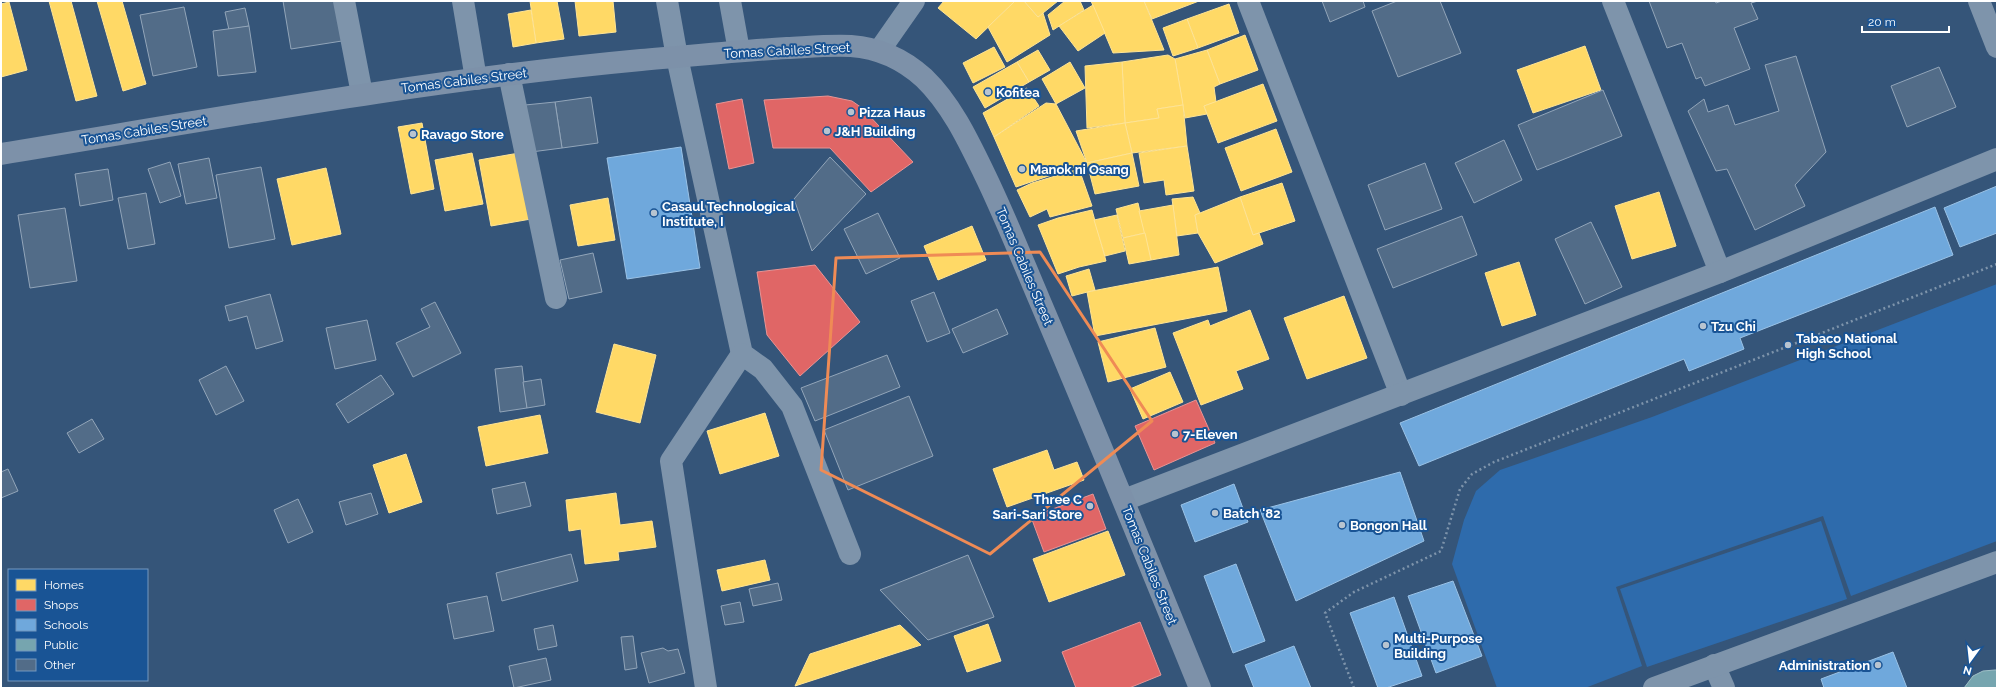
<svg xmlns="http://www.w3.org/2000/svg" width="1998" height="689" font-family="Raleway,sans-serif">
  <rect width="100%" height="100%" fill="#355579"/>
  <g fill="#2e6bac">
    <polygon points="1997,284 1997,541 1851,596 1823,516 1616,587 1642,666 1585,688 1497,688 1452,564 1464,520 1476,491 1500,470 1652,417"/>
    <polygon points="1821,521 1847,599 1647,667 1620,589"/>
  </g>
  <g fill="#ffd966" stroke="#ffe494">
    <polygon points="49,1 71,1 97,96 76,101"/>
    <polygon points="97,1 122,1 146,84 123,91"/>
    <polygon points="530,1 557,1 564,39 536,43"/>
    <polygon points="575,1 613,1 616,32 579,36"/>
    <polygon points="944,1 1015,1 976,39 938,8"/>
    <polygon points="1015,1 1024,1 1038,17 1043,13 1050,35 1007,62 988,27"/>
    <polygon points="1024,1 1058,1 1038,17"/>
    <polygon points="1065,1 1080,1 1084,10 1053,30 1048,15"/>
    <polygon points="1091,1 1144,1 1164,50 1113,53"/>
    <polygon points="1144,1 1199,1 1152,19"/>
    <polygon points="9,2 27,70 1,77 1,4"/>
    <polygon points="1229,4 1239,33 1198,48 1187,19"/>
    <polygon points="1093,5 1105,33 1078,51 1059,26"/>
    <polygon points="531,10 536,43 513,47 508,14"/>
    <polygon points="1187,19 1198,48 1173,56 1163,28"/>
    <polygon points="1245,35 1258,70 1220,84 1207,50"/>
    <polygon points="1585,46 1601,90 1533,113 1517,70"/>
    <polygon points="994,47 1005,67 973,83 963,63"/>
    <polygon points="1038,50 1050,70 1029,82 1017,62"/>
    <polygon points="1207,50 1220,84 1214,87 1216,102 1204,106 1207,114 1185,118 1175,59"/>
    <polygon points="1168,55 1175,59 1183,105 1157,109 1159,118 1125,123 1122,62"/>
    <polygon points="1017,62 1029,82 985,108 973,87"/>
    <polygon points="1070,62 1085,88 1056,104 1042,79"/>
    <polygon points="1122,62 1125,123 1087,128 1085,66"/>
    <polygon points="1263,84 1277,121 1218,143 1204,106"/>
    <polygon points="1027,88 1039,106 994,137 983,113"/>
    <polygon points="1046,103 1056,104 1087,163 1016,187 994,137"/>
    <polygon points="1183,105 1187,146 1132,153 1125,123 1159,118 1157,109"/>
    <polygon points="422,123 434,189 411,194 398,127"/>
    <polygon points="1125,123 1132,153 1087,163 1076,131"/>
    <polygon points="1276,129 1292,172 1241,191 1225,148"/>
    <polygon points="1187,146 1194,191 1166,195 1164,180 1144,183 1139,153"/>
    <polygon points="472,153 483,204 445,211 435,160"/>
    <polygon points="519,153 531,219 491,226 479,160"/>
    <polygon points="1132,153 1139,186 1095,194 1087,163"/>
    <polygon points="326,168 341,234 292,245 277,179"/>
    <polygon points="1079,169 1092,206 1050,217 1047,209 1030,217 1017,190 1032,183"/>
    <polygon points="1282,183 1295,221 1253,235 1240,197"/>
    <polygon points="1659,192 1676,246 1632,259 1615,206"/>
    <polygon points="1193,197 1200,213 1195,215 1198,233 1177,236 1172,199"/>
    <polygon points="1240,197 1253,235 1259,233 1263,244 1215,263 1198,233 1195,215"/>
    <polygon points="608,198 615,240 578,246 570,205"/>
    <polygon points="1138,203 1145,233 1123,238 1116,209"/>
    <polygon points="1173,205 1179,255 1151,260 1139,211"/>
    <polygon points="1092,210 1106,261 1079,267 1058,274 1038,225 1058,218"/>
    <polygon points="1117,215 1125,251 1105,256 1094,220"/>
    <polygon points="972,226 986,260 938,280 924,246"/>
    <polygon points="1145,233 1151,260 1129,264 1123,238"/>
    <polygon points="1519,262 1536,315 1502,326 1485,273"/>
    <polygon points="1218,267 1227,311 1095,336 1087,292"/>
    <polygon points="1089,269 1095,290 1072,296 1066,276"/>
    <polygon points="1344,296 1367,358 1307,379 1284,318"/>
    <polygon points="1250,310 1269,359 1236,371 1243,389 1201,405 1173,333 1208,320 1210,326"/>
    <polygon points="1155,328 1166,367 1108,382 1098,342"/>
    <polygon points="614,344 656,355 640,423 596,412"/>
    <polygon points="1170,372 1183,402 1143,419 1130,389"/>
    <polygon points="765,413 779,456 720,474 707,431"/>
    <polygon points="540,415 548,453 486,466 478,427"/>
    <polygon points="1047,450 1054,470 1077,462 1084,480 1007,507 993,469"/>
    <polygon points="406,454 422,502 389,513 373,465"/>
    <polygon points="616,493 620,525 652,521 656,547 618,552 619,560 585,564 581,529 569,531 566,500"/>
    <polygon points="1108,531 1125,575 1049,602 1033,559"/>
    <polygon points="765,560 770,580 722,591 717,570"/>
    <polygon points="988,624 1001,661 967,672 954,636"/>
    <polygon points="900,625 921,645 795,686 810,654"/>
  </g>
  <g fill="#e06666" stroke="#e99494">
    <polygon points="828,96 852,101 862,108 913,162 871,192 830,148 773,148 764,100"/>
    <polygon points="742,99 754,163 729,169 716,104"/>
    <polygon points="815,265 860,322 800,376 767,335 757,272"/>
    <polygon points="1196,400 1215,443 1154,470 1135,426"/>
    <polygon points="1093,494 1106,529 1044,552 1031,517"/>
    <polygon points="1140,622 1161,675 1129,688 1076,688 1062,652"/>
  </g>
  <g fill="#6fa8dc" stroke="#9ac2e6">
    <polygon points="681,147 700,268 627,279 607,158"/>
    <polygon points="1997,186 1997,233 1960,247 1944,208"/>
    <polygon points="1935,207 1953,255 1740,338 1744,349 1689,371 1684,359 1419,466 1400,423"/>
    <polygon points="1400,472 1424,541 1296,601 1260,510"/>
    <polygon points="1234,484 1248,522 1195,542 1181,505"/>
    <polygon points="1236,564 1265,641 1233,653 1204,576"/>
    <polygon points="1453,581 1482,656 1436,673 1408,596"/>
    <polygon points="1394,597 1422,676 1386,688 1378,688 1350,613"/>
    <polygon points="1294,646 1311,688 1254,688 1245,665"/>
    <polygon points="1893,652 1907,688 1824,688 1821,679"/>
  </g>
  <polygon fill="#76a5af" stroke="#9fc0c7" points="1995,670 1997,670 1997,688 1964,688 1973,676 1983,671"/>
  <g fill="#526c88" stroke="#92a5b9">
    <polygon points="283,1 336,1 342,41 291,49"/>
    <polygon points="1322,1 1363,1 1365,7 1330,22"/>
    <polygon points="1397,1 1440,1 1461,53 1398,77 1372,11"/>
    <polygon points="1649,1 1715,1 1716,3 1722,1 1758,1 1751,3 1758,19 1734,28 1750,69 1705,86 1701,77 1696,79 1682,43 1667,48"/>
    <polygon points="184,7 197,67 153,76 140,15"/>
    <polygon points="245,8 249,26 229,30 225,12"/>
    <polygon points="249,26 256,72 218,76 213,31"/>
    <polygon points="1796,56 1826,152 1795,185 1805,206 1755,230 1727,169 1716,171 1688,111 1704,99 1708,112 1728,105 1735,125 1779,111 1765,65"/>
    <polygon points="1939,67 1956,107 1907,127 1891,86"/>
    <polygon points="1603,90 1622,136 1537,170 1518,125"/>
    <polygon points="591,97 598,143 562,148 555,102"/>
    <polygon points="555,102 562,148 531,152 525,105"/>
    <polygon points="1504,140 1522,180 1474,203 1455,163"/>
    <polygon points="830,157 866,194 812,251 794,199"/>
    <polygon points="209,158 217,198 186,204 178,164"/>
    <polygon points="170,162 181,196 160,203 148,169"/>
    <polygon points="1425,163 1442,209 1385,230 1368,185"/>
    <polygon points="261,167 275,239 229,248 216,175"/>
    <polygon points="108,169 113,200 80,206 75,174"/>
    <polygon points="146,193 155,244 128,249 118,198"/>
    <polygon points="65,208 77,281 30,288 18,215"/>
    <polygon points="878,213 900,258 866,274 844,229"/>
    <polygon points="1462,216 1477,255 1393,288 1377,249"/>
    <polygon points="1591,222 1622,287 1585,304 1555,239"/>
    <polygon points="593,253 602,292 569,299 560,260"/>
    <polygon points="934,292 950,333 927,342 911,301"/>
    <polygon points="270,294 283,341 256,349 247,316 229,321 225,306"/>
    <polygon points="435,302 461,353 413,377 396,343 430,327 421,309"/>
    <polygon points="997,309 1008,334 963,353 952,329"/>
    <polygon points="367,320 376,360 335,369 326,328"/>
    <polygon points="887,355 900,387 815,421 801,388"/>
    <polygon points="226,366 244,401 216,415 199,380"/>
    <polygon points="522,366 527,408 500,412 495,369"/>
    <polygon points="381,375 394,394 348,423 336,404"/>
    <polygon points="541,379 545,405 527,408 523,382"/>
    <polygon points="909,396 933,456 848,490 824,430"/>
    <polygon points="92,419 104,439 79,453 67,433"/>
    <polygon points="8,469 18,491 1,498 1,472"/>
    <polygon points="525,482 531,506 497,514 492,489"/>
    <polygon points="371,493 378,514 346,525 339,502"/>
    <polygon points="298,499 313,532 288,543 274,510"/>
    <polygon points="571,554 578,581 502,601 496,573"/>
    <polygon points="968,555 994,617 928,640 880,590"/>
    <polygon points="778,583 782,600 753,606 749,589"/>
    <polygon points="487,596 494,631 454,639 447,604"/>
    <polygon points="740,602 744,622 725,625 721,606"/>
    <polygon points="553,625 557,646 538,650 534,629"/>
    <polygon points="633,636 637,668 625,670 621,637"/>
    <polygon points="663,648 668,651 678,649 685,673 649,683 641,653"/>
    <polygon points="546,658 551,680 514,688 509,666"/>
  </g>
  <g fill="none" stroke-linecap="round" stroke-linejoin="round">
    <polyline stroke="#7e94ab" stroke-width="2.5" stroke-dasharray="2 3" stroke-linecap="butt" points="1354,688 1325,613 1354,592 1441,551 1460,489 1472,474 1494,462 1997,264"/>
    <g stroke="#7e94ab" stroke-width="22">
      <polyline points="344,1 362,94"/>
      <polyline points="463,1 476,79"/>
      <polyline points="667,1 677,57 742,354 763,369 792,406 850,554"/>
      <polyline points="730,1 739,51"/>
      <polyline points="1248,1 1401,395"/>
      <polyline points="1613,1 1720,272"/>
      <polyline points="1979,1 1997,47"/>
      <polyline points="879,51 914,1"/>
      <polyline points="509,74 556,298"/>
      <polyline points="1124,500 1720,272 1997,159"/>
      <polyline points="1714,665 1724,688"/>
      <polyline points="706,688 671,461 742,354"/>
      <polyline points="1654,688 1997,562"/>
    </g>
    <path stroke="#7d91a9" stroke-width="22" d="M1,154C214,119 426,80 641,60C690,56 738,51 787,48C808,47 830,45 851,46C879,48 903,59 924,78C951,104 968,140 984,173C1004,214 1021,257 1039,299C1094,428 1147,558 1200,688"/>
  </g>
  <path fill="none" stroke="#ef8b55" stroke-width="3" stroke-linejoin="round" d="M1040,252L1152,421L990,554L821,470L836,258Z"/>
  <g fill="#b8c4d0" stroke="#195495" stroke-width="1.5">
    <circle cx="988" cy="92" r="4"/>
    <circle cx="851" cy="112" r="4"/>
    <circle cx="827" cy="131" r="4"/>
    <circle cx="413" cy="134" r="4"/>
    <circle cx="1022" cy="169" r="4"/>
    <circle cx="654" cy="213" r="4"/>
    <circle cx="1703" cy="326" r="4"/>
    <circle cx="1788" cy="345" r="4"/>
    <circle cx="1175" cy="434" r="4"/>
    <circle cx="1090" cy="506" r="4"/>
    <circle cx="1215" cy="513" r="4"/>
    <circle cx="1342" cy="525" r="4"/>
    <circle cx="1386" cy="645" r="4"/>
    <circle cx="1878" cy="665" r="4"/>
  </g>
  <g text-anchor="middle" stroke-width="4" stroke-linejoin="round" paint-order="stroke">
    <g font-size="13" fill="#fff" stroke="#195495">
      <text transform="translate(787 50) rotate(-3)" y="5">Tomas Cabiles Street</text>
      <text transform="translate(464 80) rotate(-7)" y="5">Tomas Cabiles Street</text>
      <text transform="translate(144 130) rotate(-9)" y="5">Tomas Cabiles Street</text>
      <text transform="translate(1025 266) rotate(67)" y="5">Tomas Cabiles Street</text>
      <text transform="translate(1150 565) rotate(68)" y="5">Tomas Cabiles Street</text>
    </g>
    <g font-size="13" font-weight="bold" fill="#fff" stroke="#195495" text-anchor="start">
      <text x="996" y="97">Kofitea</text>
      <text x="859" y="117">Pizza Haus</text>
      <text x="835" y="136">J&amp;H Building</text>
      <text x="421" y="139">Ravago Store</text>
      <text x="1030" y="174">Manok ni Osang</text>
      <text x="662" y="211">Casaul Technological<tspan x="662" dy="15">Institute, I</tspan></text>
      <text x="1711" y="331">Tzu Chi</text>
      <text x="1796" y="343">Tabaco National<tspan x="1796" dy="15">High School</tspan></text>
      <text x="1183" y="439">7-Eleven</text>
      <text x="1082" y="504" text-anchor="end">Three C<tspan x="1082" dy="15">Sari-Sari Store</tspan></text>
      <text x="1223" y="518">Batch '82</text>
      <text x="1350" y="530">Bongon Hall</text>
      <text x="1394" y="643">Multi-Purpose<tspan x="1394" dy="15">Building</tspan></text>
      <text x="1870" y="670" text-anchor="end">Administration</text>
    </g>
  </g>
  <rect width="1998" height="689" fill="none" stroke="#ffffff" stroke-width="4"/>
  <rect x="8" y="569" width="140" height="112" fill="#195495" stroke="#7598bf"/>
  <rect x="16" y="579" width="20" height="12" fill="#ffd966" stroke="#7598bf"/>
  <text x="44" y="589" font-size="12" fill="#ffffff">Homes</text>
  <rect x="16" y="599" width="20" height="12" fill="#e06666" stroke="#7598bf"/>
  <text x="44" y="609" font-size="12" fill="#ffffff">Shops</text>
  <rect x="16" y="619" width="20" height="12" fill="#6fa8dc" stroke="#7598bf"/>
  <text x="44" y="629" font-size="12" fill="#ffffff">Schools</text>
  <rect x="16" y="639" width="20" height="12" fill="#76a5af" stroke="#7598bf"/>
  <text x="44" y="649" font-size="12" fill="#ffffff">Public</text>
  <rect x="16" y="659" width="20" height="12" fill="#526c88" stroke="#7598bf"/>
  <text x="44" y="669" font-size="12" fill="#ffffff">Other</text>
  <g transform="translate(1970 661) rotate(195)" stroke="#195495" stroke-width="3" paint-order="stroke">
  <path d="M0-3L7 15L0 10L-7 15Z" fill="#ffffff"/>
  <text y="-6" font-size="11" font-weight="bold" text-anchor="middle" fill="#ffffff">N</text>
  </g>
  <path d="M1862 26v6h87v-6" fill="none" stroke="#ffffff" stroke-width="2"/>
  <text x="1868" y="26" font-size="12" fill="#ffffff" stroke="#195495" stroke-width="3" paint-order="stroke">20 m</text>
</svg>
